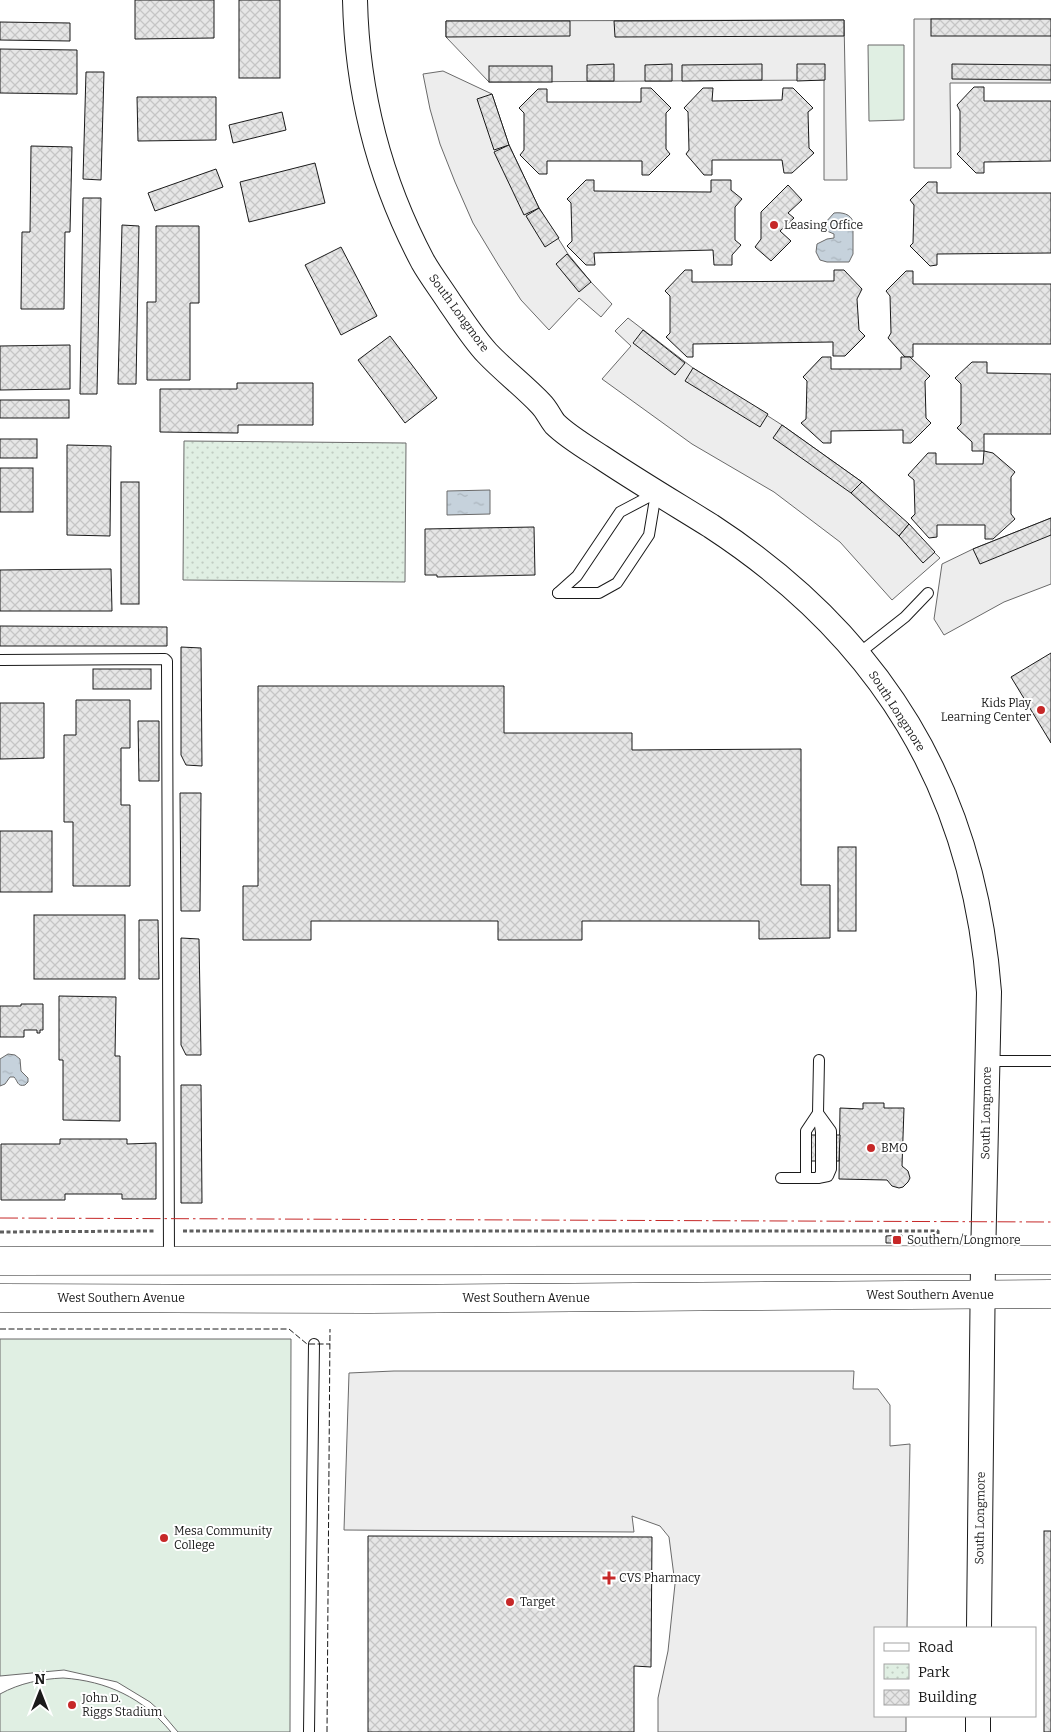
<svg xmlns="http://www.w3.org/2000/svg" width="1051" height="1732" font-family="Bitter,serif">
  <defs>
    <pattern id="park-dots" width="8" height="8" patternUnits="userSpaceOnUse" patternTransform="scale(1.25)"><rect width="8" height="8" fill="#e0efe3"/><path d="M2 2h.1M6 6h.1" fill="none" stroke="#c0ccc2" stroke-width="1.8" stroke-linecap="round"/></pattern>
    <pattern id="water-ripples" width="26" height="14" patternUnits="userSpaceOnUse" patternTransform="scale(1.25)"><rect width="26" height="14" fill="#c6d2dc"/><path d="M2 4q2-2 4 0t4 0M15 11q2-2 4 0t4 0" fill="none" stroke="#aab4bc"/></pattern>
    <pattern id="building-cross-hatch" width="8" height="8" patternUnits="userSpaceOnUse" patternTransform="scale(1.25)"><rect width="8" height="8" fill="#e6e6e6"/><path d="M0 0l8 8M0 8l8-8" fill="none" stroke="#c5c5c5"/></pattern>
  </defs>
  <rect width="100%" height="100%" fill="#fff"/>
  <g fill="#e0efe3" stroke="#6a6a6a">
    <polygon points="868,45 904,45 904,120 869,121"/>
    <polygon points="0,1339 291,1339 290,1732 178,1732 161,1712 150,1702 117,1682 64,1670 0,1676"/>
    <path d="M63,1678C107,1681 143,1698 171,1732H0V1694C20,1683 41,1679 63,1678Z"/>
  </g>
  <polygon fill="url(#park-dots)" stroke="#6a6a6a" points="184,441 406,443 405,582 183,580"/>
  <g fill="#ededed" stroke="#6a6a6a">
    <polygon points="914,19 1051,19 1051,83 950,83 951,168 914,168"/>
    <polygon points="844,20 847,180 824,180 824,80 489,82 446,37 446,21"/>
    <polygon points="443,71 492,94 509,145 539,208 568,254 591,282 612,304 601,317 579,298 549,330 521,300 499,266 473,223 455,182 440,144 430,109 423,74"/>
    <polygon points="628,318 693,368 782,425 862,482 940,558 892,600 840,542 774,492 692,444 602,379 631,346 615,331"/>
    <polygon points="1051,518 1051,584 1004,602 944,635 934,619 942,564 973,549"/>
    <polygon points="394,1371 854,1371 853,1389 878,1389 890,1405 890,1446 910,1444 907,1628 875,1628 875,1716 906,1716 906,1732 658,1732 658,1698 668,1651 675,1584 669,1537 660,1526 632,1516 634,1532 344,1530 349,1373"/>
  </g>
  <g fill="url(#water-ripples)" stroke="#6a6a6a">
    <path d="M834,213C842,212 851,214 853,222V254L849,262H827L820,260L816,252L817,244L827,239L834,238V234L827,231L825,223Z"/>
    <polygon points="490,490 490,514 447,515 447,491"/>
    <path d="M8,1054L15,1055L20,1059L21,1071L28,1078V1082L25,1085C17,1087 18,1081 14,1077H10L5,1084L0,1086V1059Z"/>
  </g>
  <g fill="url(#building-cross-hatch)" stroke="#1a1a1a">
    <polygon points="135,0 214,0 214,38 135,39"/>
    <rect x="239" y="0" width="41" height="78"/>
    <rect x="931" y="19" width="120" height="17"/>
    <polygon points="844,20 844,36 615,37 614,21"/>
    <polygon points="446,21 570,21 570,36 446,37"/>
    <polygon points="0,22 70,23 70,41 0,40"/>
    <polygon points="0,49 77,50 77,94 0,93"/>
    <polygon points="614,64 614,81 587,81 587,65"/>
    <polygon points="672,64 672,81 645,81 645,65"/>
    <polygon points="762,64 762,80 682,81 682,65"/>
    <polygon points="797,64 825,64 825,80 797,81"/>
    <polygon points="952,64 1051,65 1051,80 952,79"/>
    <rect x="489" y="66" width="63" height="16"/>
    <polygon points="86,72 104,72 101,180 83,179"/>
    <polygon points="974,87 984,87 984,101 1051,101 1051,161 984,162 984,173 976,173 957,154 960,151 960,111 957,105"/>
    <polygon points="641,88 651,88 671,108 666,113 666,149 670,154 649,175 642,175 642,161 547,161 547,174 539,174 520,155 524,150 524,113 519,108 538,89 547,89 547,102 641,102"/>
    <polygon points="703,88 713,88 712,101 782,100 783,88 793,88 813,108 808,112 809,148 814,153 792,173 784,173 782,160 712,160 712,175 704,175 686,154 689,150 688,112 684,108"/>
    <polygon points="492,94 509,145 494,150 477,99"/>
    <polygon points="137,97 216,97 216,140 138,141"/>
    <polygon points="282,112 286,130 233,143 229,125"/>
    <polygon points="509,145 539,208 524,215 494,152"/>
    <polygon points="31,146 72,147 70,232 65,232 64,309 21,309 22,232 30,232"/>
    <polygon points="315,163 325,203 249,222 240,182"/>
    <polygon points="216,169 223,187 155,211 148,193"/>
    <polygon points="586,180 594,180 594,191 711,192 711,180 731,180 731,190 742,199 735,207 735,240 741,245 732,255 732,265 714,265 713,250 594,253 595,265 586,265 567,246 572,241 571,203 567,199"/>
    <polygon points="928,182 937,182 937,193 1051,193 1051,253 937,254 937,265 930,266 910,246 913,243 914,205 910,200"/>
    <polygon points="788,185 802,200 788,213 794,218 780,231 791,241 771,261 755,247 761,239 761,212"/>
    <polygon points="83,198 101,198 97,394 80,394"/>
    <polygon points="539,208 559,238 545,247 526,216"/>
    <polygon points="122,225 139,226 136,384 118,384"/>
    <polygon points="156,226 199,226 199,303 190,303 190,380 147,380 147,302 156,302"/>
    <polygon points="341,247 377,316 341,335 305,265"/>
    <polygon points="567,254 591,282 579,292 556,264"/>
    <polygon points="685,270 692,270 692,282 834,281 834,270 844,270 862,289 857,299 859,330 865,336 845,356 833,356 833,342 693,344 693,357 687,357 666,337 670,333 670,296 665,291"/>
    <polygon points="906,271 913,271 913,284 1051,284 1051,344 913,344 913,357 905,357 888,338 891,333 890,296 886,291"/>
    <polygon points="643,330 685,363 675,375 633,343"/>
    <polygon points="390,336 437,398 405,423 358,360"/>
    <polygon points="70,345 70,389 0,390 0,346"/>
    <polygon points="822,357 831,357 831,369 901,369 901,357 910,357 930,376 925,381 926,418 931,423 911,443 903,443 903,430 831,431 831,443 823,443 801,423 806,419 807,381 803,377"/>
    <polygon points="972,362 987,362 987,373 1051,374 1051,434 984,434 984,451 972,451 972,442 957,428 961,424 961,384 955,378"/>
    <polygon points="693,368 768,414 760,427 685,381"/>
    <polygon points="237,383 313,383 313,425 238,425 238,433 160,432 160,389 237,389"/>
    <rect x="0" y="400" width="69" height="18"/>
    <polygon points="782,425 862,482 851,493 773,438"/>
    <rect x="0" y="439" width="37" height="19"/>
    <polygon points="67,445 111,446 110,536 67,535"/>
    <polygon points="984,451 993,453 1015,472 1011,477 1011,514 1015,519 993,539 985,539 985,525 937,525 937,537 929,538 911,518 915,514 914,480 908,475 928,453 936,453 936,464 983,464"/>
    <rect x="0" y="468" width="33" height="44"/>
    <rect x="121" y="482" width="18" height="122"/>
    <polygon points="862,482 909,524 899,536 851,493"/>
    <polygon points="1051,518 1051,535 980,564 973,549"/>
    <polygon points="909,524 935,552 923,563 899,536"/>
    <polygon points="534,527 535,575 437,577 437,575 425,575 425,529"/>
    <polygon points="111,569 112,611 0,611 0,570"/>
    <polygon points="0,626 167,627 167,646 0,646"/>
    <polygon points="181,647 201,648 202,766 186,765 181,755"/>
    <polygon points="1051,653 1051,743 1011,677"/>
    <rect x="93" y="669" width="58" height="20"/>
    <polygon points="258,686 504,686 504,733 632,733 632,750 801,749 801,885 830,885 830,938 759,939 759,921 582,921 582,940 498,940 498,921 311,921 311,940 243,940 243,886 258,886"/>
    <polygon points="76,700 130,700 130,748 121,748 121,805 130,805 130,886 73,886 73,822 64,822 64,735 76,735"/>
    <polygon points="0,703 44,703 44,758 0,759"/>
    <polygon points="138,721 159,721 159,781 139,781"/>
    <polygon points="180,793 201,793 200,911 181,911"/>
    <rect x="0" y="831" width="52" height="61"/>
    <rect x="838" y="847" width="18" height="84"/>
    <rect x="34" y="915" width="91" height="64"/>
    <polygon points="139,920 158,920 159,979 139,979"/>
    <polygon points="181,938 199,939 201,1055 186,1055 181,1045"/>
    <polygon points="59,996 116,997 115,1056 120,1056 120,1121 63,1120 63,1060 59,1060"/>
    <polygon points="21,1004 43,1004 43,1030 40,1030 40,1033 37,1033 37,1030 24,1030 24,1037 0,1037 0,1006 21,1006"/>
    <polygon points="181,1085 201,1085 202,1203 181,1203"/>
    <polygon points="863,1103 884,1103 884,1108 904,1108 902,1166 908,1171 910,1178 908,1182 903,1187 899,1188 892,1186 887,1180 839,1179 840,1108 863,1109"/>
    <polygon points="806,1135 840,1135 839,1161 806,1161"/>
    <polygon points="60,1139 127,1139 127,1144 156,1143 156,1199 122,1199 122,1194 65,1194 65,1200 1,1200 1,1144 60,1144"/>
    <polygon points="902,1235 902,1243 886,1243 886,1236"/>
    <rect x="1044" y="1531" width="7" height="201"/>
    <polygon points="368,1536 652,1537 651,1667 634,1666 634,1732 368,1732"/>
  </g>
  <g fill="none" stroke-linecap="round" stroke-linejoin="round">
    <defs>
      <g id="service">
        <polyline points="558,593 599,593 617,583 649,535 656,493"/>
        <polyline points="558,593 577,576 620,512 656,493"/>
        <polyline points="858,654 905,617 928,593"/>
        <polyline points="0,660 165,659 167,661 169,1259"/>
        <polyline points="988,1061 1051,1061"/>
        <polyline points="781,1178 818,1178 821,1173 821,1132 818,1113 819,1060"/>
        <polyline points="806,1178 806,1131 818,1113 831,1131 831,1169 828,1176 818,1178"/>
        <polyline points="309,1732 314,1344"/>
      </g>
      <g id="tertiary">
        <path d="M355,0C357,91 380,181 423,262C431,276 441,289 450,303C462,320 473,338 487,353C504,371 524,386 541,404C547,410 550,418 555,424C567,436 587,448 601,457C637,481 674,503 711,526C881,637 974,789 989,992L983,1261L979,1628"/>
        <polyline points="978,1732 978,1716"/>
      </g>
      <g id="secondary">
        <polyline points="0,1261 1051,1260"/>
        <polyline points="0,1298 370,1299 1051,1294"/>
      </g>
    </defs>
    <use href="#service" stroke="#1a1a1a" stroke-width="12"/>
    <use href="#tertiary" stroke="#1a1a1a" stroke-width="26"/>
    <use href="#secondary" stroke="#1a1a1a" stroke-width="29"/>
    <g stroke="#5f5f5f" stroke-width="3" stroke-dasharray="4 2.5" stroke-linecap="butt">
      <polyline points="183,1231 938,1231 938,1237"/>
      <polyline points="0,1232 155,1231"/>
    </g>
    <use href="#service" stroke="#fff" stroke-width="10"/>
    <use href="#tertiary" stroke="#fff" stroke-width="24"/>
    <use href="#secondary" stroke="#fff" stroke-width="28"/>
    <g stroke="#1a1a1a" stroke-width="1" stroke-dasharray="6 2.5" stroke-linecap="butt">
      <polyline points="0,1329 289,1329 307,1344 330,1344"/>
      <polyline points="327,1732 330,1329"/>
    </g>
    <polyline stroke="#c62828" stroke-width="1" stroke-dasharray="18 4 2.5 4" stroke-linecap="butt" points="0,1218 1051,1222"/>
  </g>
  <g fill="#c62828" stroke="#fff" stroke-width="2">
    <circle cx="774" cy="225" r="5"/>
    <circle cx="1041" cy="710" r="5"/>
    <circle cx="871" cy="1148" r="5"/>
    <rect x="892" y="1235" width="10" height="10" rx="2.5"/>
    <circle cx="164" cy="1538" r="5"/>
    <path d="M606.5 1570.5h5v5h5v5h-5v5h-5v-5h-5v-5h5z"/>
    <circle cx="510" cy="1602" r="5"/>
    <circle cx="72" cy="1705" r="5"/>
  </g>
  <g text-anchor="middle" stroke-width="4" stroke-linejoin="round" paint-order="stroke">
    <g font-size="12" fill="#1a1a1a" stroke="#fff" text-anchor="start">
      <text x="784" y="229">Leasing Office</text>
      <text x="1031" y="707" text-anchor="end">Kids Play<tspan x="1031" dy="14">Learning Center</tspan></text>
      <text x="881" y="1152">BMO</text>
      <text x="907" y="1244">Southern/Longmore</text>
      <text x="174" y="1535">Mesa Community<tspan x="174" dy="14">College</tspan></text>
      <text x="619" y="1582">CVS Pharmacy</text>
      <text x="520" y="1606">Target</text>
      <text x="82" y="1702">John D.<tspan x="82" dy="14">Riggs Stadium</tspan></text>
    </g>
    <g font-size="12" fill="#1a1a1a" stroke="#fff">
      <text transform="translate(459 313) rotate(54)" y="4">South Longmore</text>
      <text transform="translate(897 711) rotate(57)" y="4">South Longmore</text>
      <text transform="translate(986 1113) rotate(-89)" y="4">South Longmore</text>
      <text x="930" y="1299">West Southern Avenue</text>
      <text x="121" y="1302">West Southern Avenue</text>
      <text x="526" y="1302">West Southern Avenue</text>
      <text transform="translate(980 1518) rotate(-89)" y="4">South Longmore</text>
    </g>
  </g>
  <rect x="874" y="1627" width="162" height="90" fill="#ffffff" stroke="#a3a3a3"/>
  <rect x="884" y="1643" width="25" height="8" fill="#ffffff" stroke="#a3a3a3"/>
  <text x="918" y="1652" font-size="15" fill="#1a1a1a">Road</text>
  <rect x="884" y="1664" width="25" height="15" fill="url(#park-dots)" stroke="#a3a3a3"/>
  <text x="918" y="1677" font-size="15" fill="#1a1a1a">Park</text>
  <rect x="884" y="1690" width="25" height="15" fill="url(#building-cross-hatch)" stroke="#a3a3a3"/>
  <text x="918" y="1702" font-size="15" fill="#1a1a1a">Building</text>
  <g transform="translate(40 1692)" stroke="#ffffff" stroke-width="4" paint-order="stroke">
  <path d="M0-4L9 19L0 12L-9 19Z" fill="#1a1a1a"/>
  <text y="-8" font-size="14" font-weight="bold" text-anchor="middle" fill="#1a1a1a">N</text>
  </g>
</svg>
